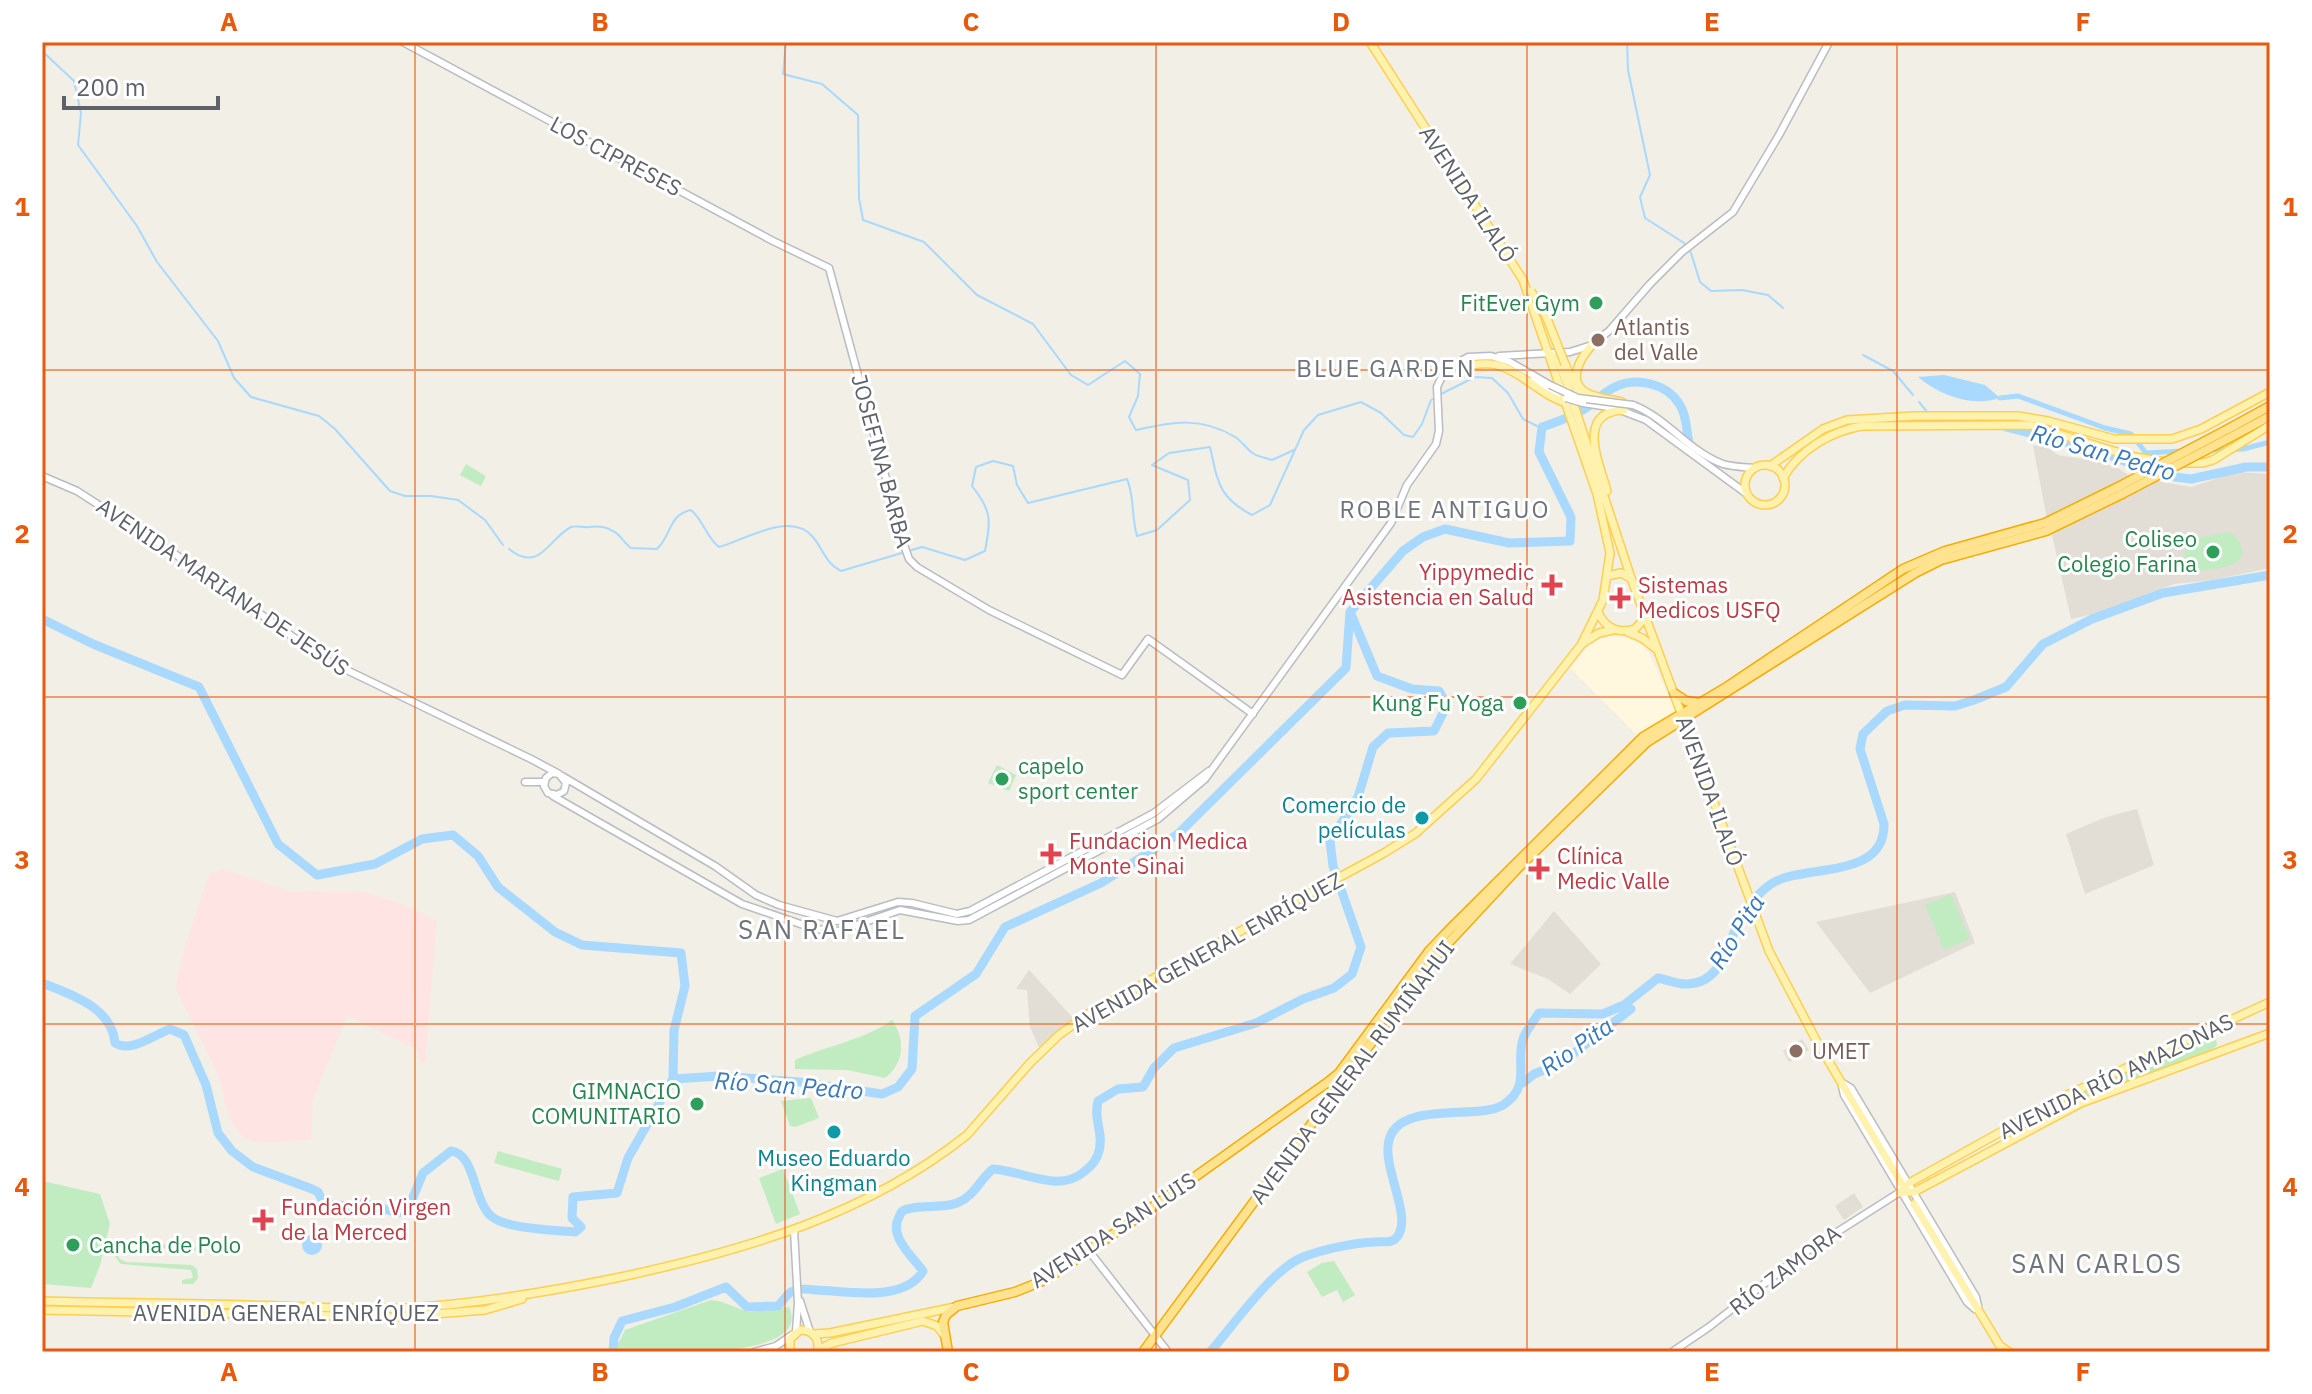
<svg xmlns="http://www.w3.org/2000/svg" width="2312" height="1394" font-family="'IBM Plex Sans',sans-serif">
  <rect width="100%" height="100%" fill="#f1efe6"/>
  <polygon fill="#fff7de" points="1608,636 1624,637 1646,646 1676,712 1638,736 1570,668 1590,644"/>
  <g fill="#e2ded5">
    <polygon points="2042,444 2058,455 2096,461 2118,468 2131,477 2047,519 2033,446"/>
    <polygon points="2236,472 2270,474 2270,568 2213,580 2174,584 2102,612 2071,619 2051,531 2158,481 2191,487"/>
    <polygon points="2137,809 2154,865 2085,894 2066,834 2106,817"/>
    <polygon points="1955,892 1975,943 1870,993 1816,922"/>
    <polygon points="1554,911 1601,964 1570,994 1548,979 1510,964"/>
    <polygon points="1029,970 1074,1019 1039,1047 1030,1027 1027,990 1016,989"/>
    <polygon points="1802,1039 1809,1050 1789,1062 1783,1051"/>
    <polygon points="1854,1193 1863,1207 1844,1220 1835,1206"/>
  </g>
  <polygon fill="#fee5e3" points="222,869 289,891 364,892 405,905 437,921 425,1063 419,1061 418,1050 347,1016 313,1100 311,1140 259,1143 244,1138 229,1118 218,1074 175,988 184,949 209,874"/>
  <g fill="#c1ebc1">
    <polygon points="466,464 486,476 481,486 460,475"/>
    <path d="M2229,532C2241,539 2249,556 2233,564C2224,569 2209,569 2200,571L2186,563L2184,552L2190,539Z"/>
    <polygon points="997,765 1016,775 1009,791 988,783"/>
    <polygon points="1951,894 1970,939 1944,950 1925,905"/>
    <path d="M892,1020C906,1040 904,1064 885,1078L847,1070L795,1069V1060C824,1047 869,1038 892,1020Z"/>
    <polygon points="2208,1036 2216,1038 2217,1045 2213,1049 2083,1099 2079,1093"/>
    <polygon points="811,1098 819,1118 795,1127 790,1126 781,1101"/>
    <polygon points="498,1151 562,1169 559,1181 494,1163"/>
    <polygon points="783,1169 800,1214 776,1224 759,1178"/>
    <polygon points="42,1181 100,1194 110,1224 100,1265 91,1288 42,1284"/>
    <path d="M126,1241L196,1247L195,1251L123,1245L117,1254L120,1259L126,1262L192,1265L197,1269L198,1278L193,1284H182V1280L193,1278L191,1270L121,1264C114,1258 112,1250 118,1243Z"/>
    <polygon points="1334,1261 1355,1295 1343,1302 1337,1290 1322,1297 1307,1272 1322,1263"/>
    <path d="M711,1300L722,1302L748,1312L789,1307C815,1363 644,1352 618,1352V1344L625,1330Z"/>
  </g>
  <g fill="#a9d9ff">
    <path d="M1944,375L1985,385L2000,398C1971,407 1941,396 1918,377Z"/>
    <circle cx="312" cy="1245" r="10"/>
  </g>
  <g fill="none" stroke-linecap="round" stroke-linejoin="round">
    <g stroke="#a9d9ff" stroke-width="2">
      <path d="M786,42L783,74L822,84L858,115L859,198L863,220L924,242L977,295L1033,324L1071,375L1088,385L1125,361L1140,374L1138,396L1129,417L1136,430C1173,422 1201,416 1235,437C1242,441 1247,450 1254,454C1259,457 1267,458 1272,460L1294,450"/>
      <polyline points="1627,42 1628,70 1650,175 1640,197 1645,218 1684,243 1691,253 1700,282 1711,291 1742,290 1768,295 1783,308"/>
      <polyline points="42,51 74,81 81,113 78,145 137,226 157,262 218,341 234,378 251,397 319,416 335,429 390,491 405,496 431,496 458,500 485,520 503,545"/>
      <polyline points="1863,355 1893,371 1913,395"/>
      <polyline points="1441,394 1475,377 1492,378 1508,393 1523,419 1537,426"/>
      <polyline points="1919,402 1928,413"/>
      <path d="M509,549C540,574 549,538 571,527C577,525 583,528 589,527C598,526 605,526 613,531C621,535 624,543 631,548L657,549C671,536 669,514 691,510C704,521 706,537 719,547C745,540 791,510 813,537C823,549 826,564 841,571L922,547L965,560L985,551C991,520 992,511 972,486L976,467L993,461L1013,466L1017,485L1028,503L1127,479C1135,498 1131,516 1137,536L1157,530L1190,500L1188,480L1152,465L1169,453L1210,447C1218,482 1218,497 1252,515L1270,505L1304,430L1318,415L1361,402L1381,413L1404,435L1413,437L1422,424L1431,400L1436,397"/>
    </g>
    <g stroke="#a9d9ff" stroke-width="5">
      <polyline points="2000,398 2018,396 2105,428 2131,434 2146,453 2182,451"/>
      <polyline points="2208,450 2243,449 2270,442"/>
    </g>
    <g stroke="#a9d9ff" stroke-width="9">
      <polyline points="2006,427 2099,451 2137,466 2175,477 2191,479 2246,467 2270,467"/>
      <path d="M42,619L93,644L199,687L278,844L317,875L375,864L422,839L453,835L478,856L498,887L555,932L582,945L681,953L685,986L674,1030L673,1079L720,1076L800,1082L882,1094L898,1087L912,1069L915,1016L976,974L1005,927L1101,883L1178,834L1346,668L1350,612L1403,551L1423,537L1445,529L1509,543L1570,541L1571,517L1539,452L1542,427C1555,422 1570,418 1583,410C1593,404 1601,394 1613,388C1635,376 1667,383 1680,405C1688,418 1686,434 1690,447"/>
      <path d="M42,983C70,994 112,1007 115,1043C131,1053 154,1035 170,1029L184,1035L206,1085L218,1133L232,1151L253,1167L312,1189L318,1192L324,1204L350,1206L364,1203L398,1213L408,1209L423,1173L451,1151C475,1153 473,1200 491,1216C505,1229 555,1230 575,1232L581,1227L572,1218L573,1197L617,1193L628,1158L673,1079"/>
      <polyline points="1523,1083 1534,1074 1561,1063 1631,1009"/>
      <path d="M613,1352L614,1338L622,1321L675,1307L726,1287L747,1307L778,1306C782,1302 787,1294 791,1292C798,1288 809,1289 816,1290C847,1291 904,1303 923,1271C913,1257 888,1236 899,1217C901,1212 902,1210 908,1209C923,1204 941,1209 957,1203C976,1195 979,1180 993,1169C1024,1171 1059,1194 1085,1171C1092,1165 1097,1160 1099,1151C1104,1132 1093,1121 1098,1101L1118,1089L1143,1087L1154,1068L1174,1048L1256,1023L1303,999L1334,988L1352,974L1361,947L1333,866L1330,841L1358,797L1373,747L1388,733L1434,731L1447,705L1439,691L1412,689L1377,676L1351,614"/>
      <path d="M1210,1352C1234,1325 1271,1270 1303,1257C1324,1249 1353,1243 1375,1242C1383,1241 1392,1244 1397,1237C1414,1216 1379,1164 1390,1137C1403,1101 1480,1120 1503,1105C1532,1086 1515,1064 1523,1039C1526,1030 1534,1021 1539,1013L1603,1014L1624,1005L1658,978C1668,980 1679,985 1688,984C1725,982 1727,940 1742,916C1749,905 1759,892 1771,884C1803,863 1885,881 1884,824L1860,749L1863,734L1887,711L1905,705L1955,706L1974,700L2006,687L2043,644L2092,619L2163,593L2270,575"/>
    </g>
    <defs>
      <g id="minor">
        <polyline points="403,42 773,241 829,268 904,545 909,559 917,567 989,610 1122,675 1148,639 1253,714"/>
        <polyline points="1499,356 1570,352 1592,345 1610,330 1650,284 1682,252 1733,212 1779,135 1829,42"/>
        <polyline points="1532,381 1562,397"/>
        <polyline points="1583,403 1615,408 1646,420 1747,494"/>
        <path d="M1633,405C1667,418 1689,452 1723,464C1733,467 1744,467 1755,468"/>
        <polyline points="42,476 77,491 172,552 326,660 531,759 559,774 566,783 564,791 557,795 548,793 544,786 546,778 552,773 559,774"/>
        <polyline points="562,776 715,866 756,895 779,905 837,921 898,902 912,903 957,914 970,911 1154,813 1209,771"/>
        <polyline points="525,782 544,782"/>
        <polyline points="553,796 742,904 815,929 839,931 900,910 958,921 969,920 1158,819 1205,779 1391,523 1407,485 1436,444 1439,431 1437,387 1445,370 1468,357 1491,356 1510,362 1550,385"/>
        <polyline points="1841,1082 1851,1088 1976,1297 1978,1306"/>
        <polyline points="1842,1086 1844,1095 1967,1302 1975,1309"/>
        <polyline points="794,1230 798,1303 796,1332"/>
        <polyline points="1089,1251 1168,1352"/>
        <polyline points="800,1301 810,1332"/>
        <polyline points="754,1352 776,1346 792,1335"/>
        <polyline points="1672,1352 1709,1327 1801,1255 1900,1192"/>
      </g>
      <g id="major">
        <path d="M1592,345C1580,358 1565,383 1589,394C1599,399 1612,399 1622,402"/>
        <polyline points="1550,354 1558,360 1566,381 1631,578 1769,951 1816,1040 1901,1183"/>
        <polyline points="1565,364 1578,392"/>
        <path d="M1458,366C1472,366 1484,361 1497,365C1523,372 1541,396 1567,403"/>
        <polyline points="2181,463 2203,463 2213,460 2270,425"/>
        <circle cx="1765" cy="485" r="20"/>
        <polyline points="1770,466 1823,429 1847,420 1914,416 2018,416 2048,421 2114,439 2172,439 2201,429 2270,392"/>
        <path d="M1783,478C1799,450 1831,431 1862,426L2030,425L2130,456L2165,462"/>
        <path d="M1607,491C1599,462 1575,412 1624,410"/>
        <polyline points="1607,576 1621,573 1631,578"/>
        <path d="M1598,612C1605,628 1618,634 1635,629L1646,617"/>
        <polyline points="1628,632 1642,638 1655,648"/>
        <polyline points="1583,643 1599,633 1613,630"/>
        <polyline points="1900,1192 1909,1183 2067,1095 2270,1002"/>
        <polyline points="1900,1192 1914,1192 2081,1103 2270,1033"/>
        <polyline points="1914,1204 2000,1346 2009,1352"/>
        <path d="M42,1301C111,1303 180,1303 248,1305C301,1306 354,1310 406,1308C477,1304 547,1292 616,1278C742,1251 865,1216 967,1135L1030,1063L1059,1035L1088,1014L1384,853L1416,833L1476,779L1581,645L1603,600L1610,553L1597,494L1523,280L1370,42"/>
        <polyline points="42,1310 395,1317 485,1310 522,1299"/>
        <polyline points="813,1334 830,1333 955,1307"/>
        <polyline points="817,1350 832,1343 923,1321 937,1326 944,1335"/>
        <path d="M790,1352V1339L800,1330C813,1330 819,1338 818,1350"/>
      </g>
      <g id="highway">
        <polyline points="2228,429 2270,406"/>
        <polyline points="2231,437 2270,416"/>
        <polyline points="1674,693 1686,701 1699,703"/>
        <polyline points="948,1352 943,1322 946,1315 957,1306 1015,1292 1045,1280 1140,1216 1328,1082 1339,1073 1429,951 1449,930 1643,737 1725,688 1903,569 1945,551 2045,523 2118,487"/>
        <polyline points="1143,1352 1417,981 1437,955 1518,868 1647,742 1915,573 1941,560 2046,531 2122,494"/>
      </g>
    </defs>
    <use href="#minor" stroke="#b9bcc1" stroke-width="9"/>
    <use href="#major" stroke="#ffcf52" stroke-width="10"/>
    <use href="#highway" stroke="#f8ac00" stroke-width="11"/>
    <use href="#minor" stroke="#fff" stroke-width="6"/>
    <use href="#major" stroke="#fff2ae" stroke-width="7"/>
    <use href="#highway" stroke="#ffe390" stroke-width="8"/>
    <defs>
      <g id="minor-bridge">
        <polyline points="1550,385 1578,398 1633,405"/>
        <polyline points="1566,398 1583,403"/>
      </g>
      <polyline id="major-bridge" points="1531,291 1546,316 1565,364"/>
      <g id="highway-bridge">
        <polyline points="2118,487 2228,429"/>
        <polyline points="2122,494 2231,437"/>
      </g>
    </defs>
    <use href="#minor-bridge" stroke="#b9bcc1" stroke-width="9" stroke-linecap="butt"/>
    <use href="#major-bridge" stroke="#ffcf52" stroke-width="10" stroke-linecap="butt"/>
    <use href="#highway-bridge" stroke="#f8ac00" stroke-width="11" stroke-linecap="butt"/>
    <use href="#minor-bridge" stroke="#fff" stroke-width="6"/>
    <use href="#major-bridge" stroke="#fff2ae" stroke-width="7"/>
    <use href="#highway-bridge" stroke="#ffe390" stroke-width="8"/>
  </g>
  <path fill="none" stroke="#e8590c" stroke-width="2" stroke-opacity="0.55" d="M415,42V1352M785,42V1352M1156,42V1352M1527,42V1352M1897,42V1352M42,370H2270M42,697H2270M42,1024H2270"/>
  <g fill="#2e9e5b" stroke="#fff" stroke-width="3">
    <circle cx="1596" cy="303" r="8"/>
    <circle cx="2213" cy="552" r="8"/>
    <circle cx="1520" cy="703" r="8"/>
    <circle cx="1002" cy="779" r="8"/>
    <circle cx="697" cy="1104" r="8"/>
    <circle cx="73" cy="1245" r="8"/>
  </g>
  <g fill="#8d6e63" stroke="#fff" stroke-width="3">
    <circle cx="1598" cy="340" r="8"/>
    <circle cx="1796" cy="1051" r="8"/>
  </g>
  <g fill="#e0444e" stroke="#fff" stroke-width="3">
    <path d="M1548 573h8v8h8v8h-8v8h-8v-8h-8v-8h8z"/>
    <path d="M1616 586h8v8h8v8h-8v8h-8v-8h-8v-8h8z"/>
    <path d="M1047 842h8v8h8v8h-8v8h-8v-8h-8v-8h8z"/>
    <path d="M1535 857h8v8h8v8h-8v8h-8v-8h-8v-8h8z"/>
    <path d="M259 1208h8v8h8v8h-8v8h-8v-8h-8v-8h8z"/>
  </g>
  <g fill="#0f9aa8" stroke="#fff" stroke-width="3">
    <circle cx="1422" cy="818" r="8"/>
    <circle cx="834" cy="1132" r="8"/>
  </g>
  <g text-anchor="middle" stroke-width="6" stroke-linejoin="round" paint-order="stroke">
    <g font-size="22" fill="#5e6268" stroke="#fff">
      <text transform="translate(616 156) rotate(28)" y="8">LOS CIPRESES</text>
      <text transform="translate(1468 194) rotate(57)" y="8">AVENIDA ILALÓ</text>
      <text transform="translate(882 461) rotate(75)" y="8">JOSEFINA BARBA</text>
      <text transform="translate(223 587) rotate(34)" y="8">AVENIDA MARIANA DE JESÚS</text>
      <text transform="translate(1710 791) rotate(70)" y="8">AVENIDA ILALÓ</text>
      <text transform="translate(1207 952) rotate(-29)" y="8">AVENIDA GENERAL ENRÍQUEZ</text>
      <text transform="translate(1352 1072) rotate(-53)" y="8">AVENIDA GENERAL RUMIÑAHUI</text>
      <text transform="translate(2116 1076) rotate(-26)" y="8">AVENIDA RÍO AMAZONAS</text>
      <text transform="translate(1113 1230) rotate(-33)" y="8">AVENIDA SAN LUIS</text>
      <text transform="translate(1785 1270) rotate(-37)" y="8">RÍO ZAMORA</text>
      <text x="286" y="1321">AVENIDA GENERAL ENRÍQUEZ</text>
    </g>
    <g font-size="22" fill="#27864d" stroke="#fff" text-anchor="end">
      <text x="1580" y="311">FitEver Gym</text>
      <text x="2197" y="547">Coliseo<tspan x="2197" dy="25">Colegio Farina</tspan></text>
      <text x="1504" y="711">Kung Fu Yoga</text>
      <text x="1018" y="774" text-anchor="start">capelo<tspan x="1018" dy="25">sport center</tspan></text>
      <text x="681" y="1099">GIMNACIO<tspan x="681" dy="25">COMUNITARIO</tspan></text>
      <text x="89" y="1253" text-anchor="start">Cancha de Polo</text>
    </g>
    <g font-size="22" fill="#785e54" stroke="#fff" text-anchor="start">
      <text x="1614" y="335">Atlantis<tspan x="1614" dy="25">del Valle</tspan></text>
      <text x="1812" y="1059">UMET</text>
    </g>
    <g font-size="22" fill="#be3a42" stroke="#fff" text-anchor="start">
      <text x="1534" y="580" text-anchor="end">Yippymedic<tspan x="1534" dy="25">Asistencia en Salud</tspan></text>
      <text x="1638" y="593">Sistemas<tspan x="1638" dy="25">Medicos USFQ</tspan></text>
      <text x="1069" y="849">Fundacion Medica<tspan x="1069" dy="25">Monte Sinai</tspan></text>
      <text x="1557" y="864">Clínica<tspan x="1557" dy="25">Medic Valle</tspan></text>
      <text x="281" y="1215">Fundación Virgen<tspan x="281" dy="25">de la Merced</tspan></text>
    </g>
    <g font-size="22" fill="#0d838f" stroke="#fff" text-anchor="end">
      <text x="1406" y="813">Comercio de<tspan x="1406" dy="25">películas</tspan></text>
      <text x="834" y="1166" text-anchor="middle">Museo Eduardo<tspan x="834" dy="25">Kingman</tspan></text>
    </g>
    <g font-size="24" letter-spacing="2" fill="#6e747a" stroke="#fff">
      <text x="1386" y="377">BLUE GARDEN</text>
      <text x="1445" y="518">ROBLE ANTIGUO</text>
    </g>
    <g font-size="24" font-style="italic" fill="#3a78bc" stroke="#fff">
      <text transform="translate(2103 453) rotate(16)" y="8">Río San Pedro</text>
      <text transform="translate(1737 932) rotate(-58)" y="8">Río Pita</text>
      <text transform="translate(1577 1047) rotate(-35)" y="8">Rio Pita</text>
      <text transform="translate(789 1086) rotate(4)" y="8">Río San Pedro</text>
    </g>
    <g font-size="26" letter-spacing="2" fill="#6e747a" stroke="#fff">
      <text x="822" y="939">SAN RAFAEL</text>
      <text x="2097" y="1273">SAN CARLOS</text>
    </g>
  </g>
  <rect width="2312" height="1394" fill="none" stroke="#ffffff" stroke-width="88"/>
  <path d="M64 96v12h154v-12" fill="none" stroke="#5e6268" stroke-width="4"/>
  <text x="76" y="96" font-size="24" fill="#5e6268" stroke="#ffffff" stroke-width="6" paint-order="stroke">200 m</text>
  <rect x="44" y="44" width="2224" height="1306" fill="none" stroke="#e8590c" stroke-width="3"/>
  <g font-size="26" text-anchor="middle" font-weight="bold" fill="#e8590c">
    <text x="229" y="31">A</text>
    <text x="600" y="31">B</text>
    <text x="971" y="31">C</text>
    <text x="1341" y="31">D</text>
    <text x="1712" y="31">E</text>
    <text x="2083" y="31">F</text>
    <text x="22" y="216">1</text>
    <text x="2290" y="216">1</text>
    <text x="22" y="543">2</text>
    <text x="2290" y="543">2</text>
    <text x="22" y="869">3</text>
    <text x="2290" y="869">3</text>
    <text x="22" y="1196">4</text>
    <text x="2290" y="1196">4</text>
    <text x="229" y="1381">A</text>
    <text x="600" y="1381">B</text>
    <text x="971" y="1381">C</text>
    <text x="1341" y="1381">D</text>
    <text x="1712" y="1381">E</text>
    <text x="2083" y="1381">F</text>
  </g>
</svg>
